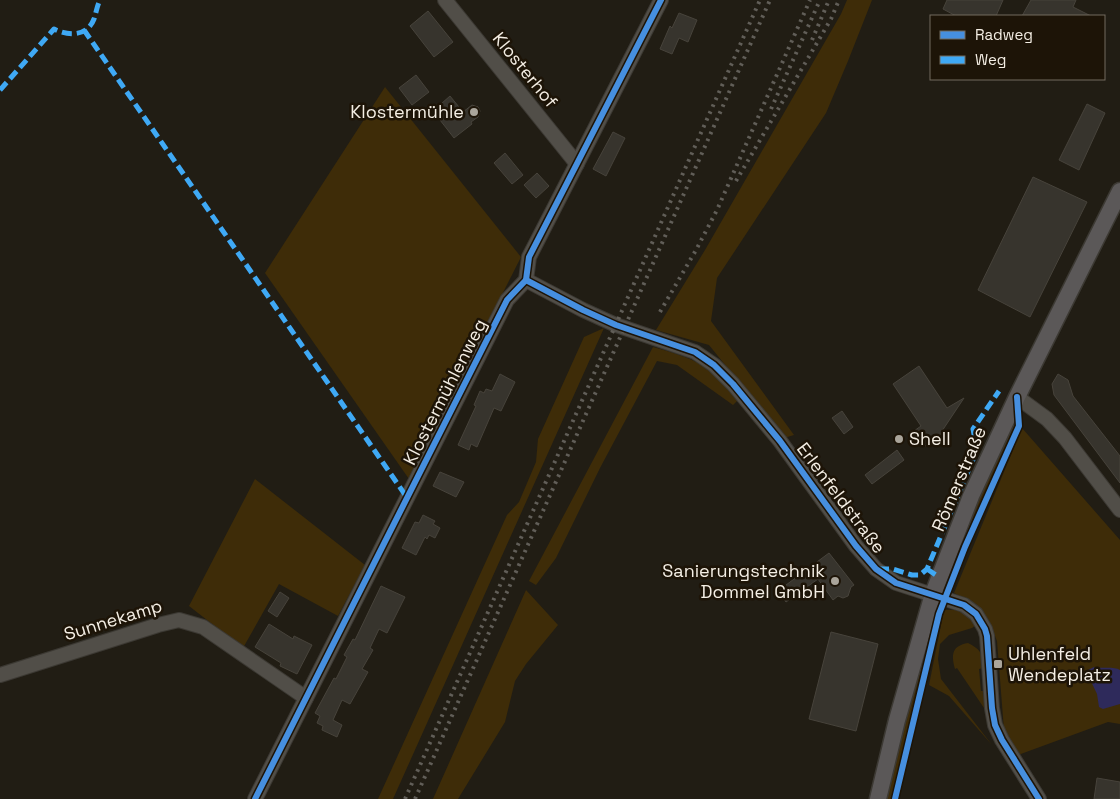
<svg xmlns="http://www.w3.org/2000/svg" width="1120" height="799" font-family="'Space Grotesk',sans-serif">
  <rect width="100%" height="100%" fill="#211d14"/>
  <g fill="#3e2c08">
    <polygon points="847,0 872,0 848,61 826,113 717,278 711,321 794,435 784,438 709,345 656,330 705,250 841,14"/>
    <polygon points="385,87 521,257 409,479 265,273"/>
    <polygon points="604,328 393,799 378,799 507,515 519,502 536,462 538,439 584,337"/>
    <path d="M653,347C693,358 713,366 739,399L733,405L677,365L657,361L600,468L556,558L536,585L529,581Z"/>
    <polygon points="1017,424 971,525 953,575 949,578 950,569 986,481 1011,428"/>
    <polygon points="1022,428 1120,540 1120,724 1108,722 1018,755 1004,730 997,641 988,619 976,604 954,593"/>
    <polygon points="255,479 365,565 338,616 279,584 243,648 189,606"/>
    <polygon points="526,590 558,625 526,664 515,681 505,722 458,799 433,799"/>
    <path d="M944,610C960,609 967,611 976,625L972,628L949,635L940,644L938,659L941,679L992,745L949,696L929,685Z"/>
    <polygon points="934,622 892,799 886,799 912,694 931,624"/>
    <path d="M968,643C982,650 982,654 983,668L979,669L981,691H984V708L957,668L955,669C951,654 952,646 968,643Z"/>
  </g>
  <path fill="#2e2a5b" d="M1094,667C1102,669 1114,666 1120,670V704L1103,709L1099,707L1097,694L1088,675V670Z"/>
  <g fill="#37342d" stroke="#47433b">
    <polygon points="947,0 1003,0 996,16 956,16 943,9"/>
    <polygon points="1031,0 1076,0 1073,7 1091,16 1022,16"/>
    <polygon points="428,11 453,42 434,57 410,26"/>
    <polygon points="679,13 697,20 688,42 679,38 672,54 660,49 670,26 672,28"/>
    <polygon points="416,75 429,92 412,105 399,88"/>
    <polygon points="450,96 463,112 472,105 478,107 480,111 478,117 471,122 472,124 454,138 433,111"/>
    <polygon points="1087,104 1105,113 1079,170 1059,160"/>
    <polygon points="613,132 625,138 606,176 593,169"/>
    <polygon points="505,153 523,175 512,184 494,163"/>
    <polygon points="537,173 549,186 536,198 524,185"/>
    <polygon points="1033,177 1087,202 1030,317 978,290"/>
    <polygon points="919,366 947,408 964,398 940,434 941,436 925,446 914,431 921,426 893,384"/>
    <polygon points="500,374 515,382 501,411 494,408 477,447 471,444 469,450 458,445 476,406 474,405 480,391 484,393 486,389 492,391"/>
    <polygon points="1058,374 1068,380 1073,396 1120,456 1120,483 1054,395 1052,384"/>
    <polygon points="842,411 853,427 844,434 832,418"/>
    <polygon points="897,450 904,460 872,484 865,475"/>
    <polygon points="440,472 464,482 456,497 433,486"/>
    <polygon points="423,515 435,521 433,524 440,528 435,538 429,535 427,539 425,537 416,555 402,548 415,522 419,523"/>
    <polygon points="829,553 854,585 851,587 848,596 843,598 838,596 833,600 818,579 786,602 778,591"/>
    <polygon points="381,586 405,597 387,633 379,629 370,648 373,650 362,669 368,672 350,704 342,700 333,720 342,725 337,737 322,730 323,726 317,723 320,716 315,713 334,678 336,679 347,657 344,655 353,639 355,640"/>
    <polygon points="280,592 289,598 277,617 268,611"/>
    <polygon points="269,624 293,639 294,636 312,645 297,674 280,666 281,663 255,647"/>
    <polygon points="831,632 878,644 856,731 809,719"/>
    <polygon points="1097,778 1120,782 1120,799 1094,799"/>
  </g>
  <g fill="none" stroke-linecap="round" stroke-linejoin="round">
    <defs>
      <g id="minor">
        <polyline points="445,0 577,164"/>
        <polyline points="526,280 583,310 616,325 695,352 714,365 733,384 780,441 856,546 876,569 896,583 964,605 976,614 985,629 987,636 992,708 995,725 1002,740 1039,799"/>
        <polyline points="1017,397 1047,419 1065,438 1120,510"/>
        <polyline points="0,675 158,625 179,620 203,627 306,698"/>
        <polyline points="255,799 507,300 526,280 529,257 661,0"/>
      </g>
      <polyline id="major" points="878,799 897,720 933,594 971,496 1017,397 1120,191"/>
    </defs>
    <use href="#minor" stroke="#3c3933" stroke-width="16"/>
    <use href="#major" stroke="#3c3933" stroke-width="19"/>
    <use href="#minor" stroke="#514e48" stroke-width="14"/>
    <use href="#major" stroke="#5b5858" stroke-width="16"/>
    <g stroke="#615e58" stroke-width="4" stroke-dasharray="2.5 5" stroke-linecap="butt">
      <polyline points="812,40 829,0"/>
      <polyline points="771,109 820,0"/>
      <polyline points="736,181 831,19 839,0"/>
      <polyline points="660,312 696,250 717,210 810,0"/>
      <polyline points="405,799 760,0"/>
      <polyline points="415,799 770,0"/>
    </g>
    <g stroke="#3fa9f5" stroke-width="5" stroke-dasharray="10 5" stroke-linecap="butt">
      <polyline points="84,30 408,499"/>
      <path d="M0,90L54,29C68,36 87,37 94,19C96,13 97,6 100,0"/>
      <polyline points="879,569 893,569 912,575 920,575 927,569 977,450 973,429 999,391"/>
      <polyline points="927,569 939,577"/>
    </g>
    <defs>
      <g id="cycleway">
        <polyline points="526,280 583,310 616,325 695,352 714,365 733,384 780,441 856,546 876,569 896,583 964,605 976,614 985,629 987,636 992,708 995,725 1002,740 1039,799"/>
        <polyline points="255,799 507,300 526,280 529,257 661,0"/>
        <polyline points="895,799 939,614 965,547 1019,426 1017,397"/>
      </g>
    </defs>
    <use href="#cycleway" stroke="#1d1407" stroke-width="9"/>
    <use href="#cycleway" stroke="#468fdf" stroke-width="6"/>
  </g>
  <g fill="#aaa59b" stroke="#1d1407" stroke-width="2">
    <circle cx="474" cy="112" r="5"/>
    <circle cx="899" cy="439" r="5"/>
    <circle cx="835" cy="581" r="5"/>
    <rect x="993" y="659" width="10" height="10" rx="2.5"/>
  </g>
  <g text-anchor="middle" stroke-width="5" stroke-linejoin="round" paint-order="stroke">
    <g font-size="18" fill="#f4eee4" stroke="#1d1407">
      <text transform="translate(525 70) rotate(51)" y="6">Klosterhof</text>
      <text transform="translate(445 392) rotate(-63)" y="6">Klostermühlenweg</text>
      <text transform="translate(959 479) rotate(-67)" y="6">Römerstraße</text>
      <text transform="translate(841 498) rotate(53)" y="6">Erlenfeldstraße</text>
      <text transform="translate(113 620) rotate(-17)" y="6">Sunnekamp</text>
    </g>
    <g font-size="18" fill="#f4eee4" stroke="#1d1407" text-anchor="end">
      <text x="464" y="118">Klostermühle</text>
      <text x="909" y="445" text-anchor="start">Shell</text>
      <text x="825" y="577">Sanierungstechnik<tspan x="825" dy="21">Dommel GmbH</tspan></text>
      <text x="1008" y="660" text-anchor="start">Uhlenfeld<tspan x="1008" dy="21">Wendeplatz</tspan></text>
    </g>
  </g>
  <rect x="930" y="15" width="175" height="65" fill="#1d1407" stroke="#736b5f"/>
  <rect x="940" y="31" width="25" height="8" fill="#468fdf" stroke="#736b5f"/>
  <text x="975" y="40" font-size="15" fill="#f4eee4">Radweg</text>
  <rect x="940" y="56" width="25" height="8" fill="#3fa9f5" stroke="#736b5f"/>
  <text x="975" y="65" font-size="15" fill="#f4eee4">Weg</text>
</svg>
